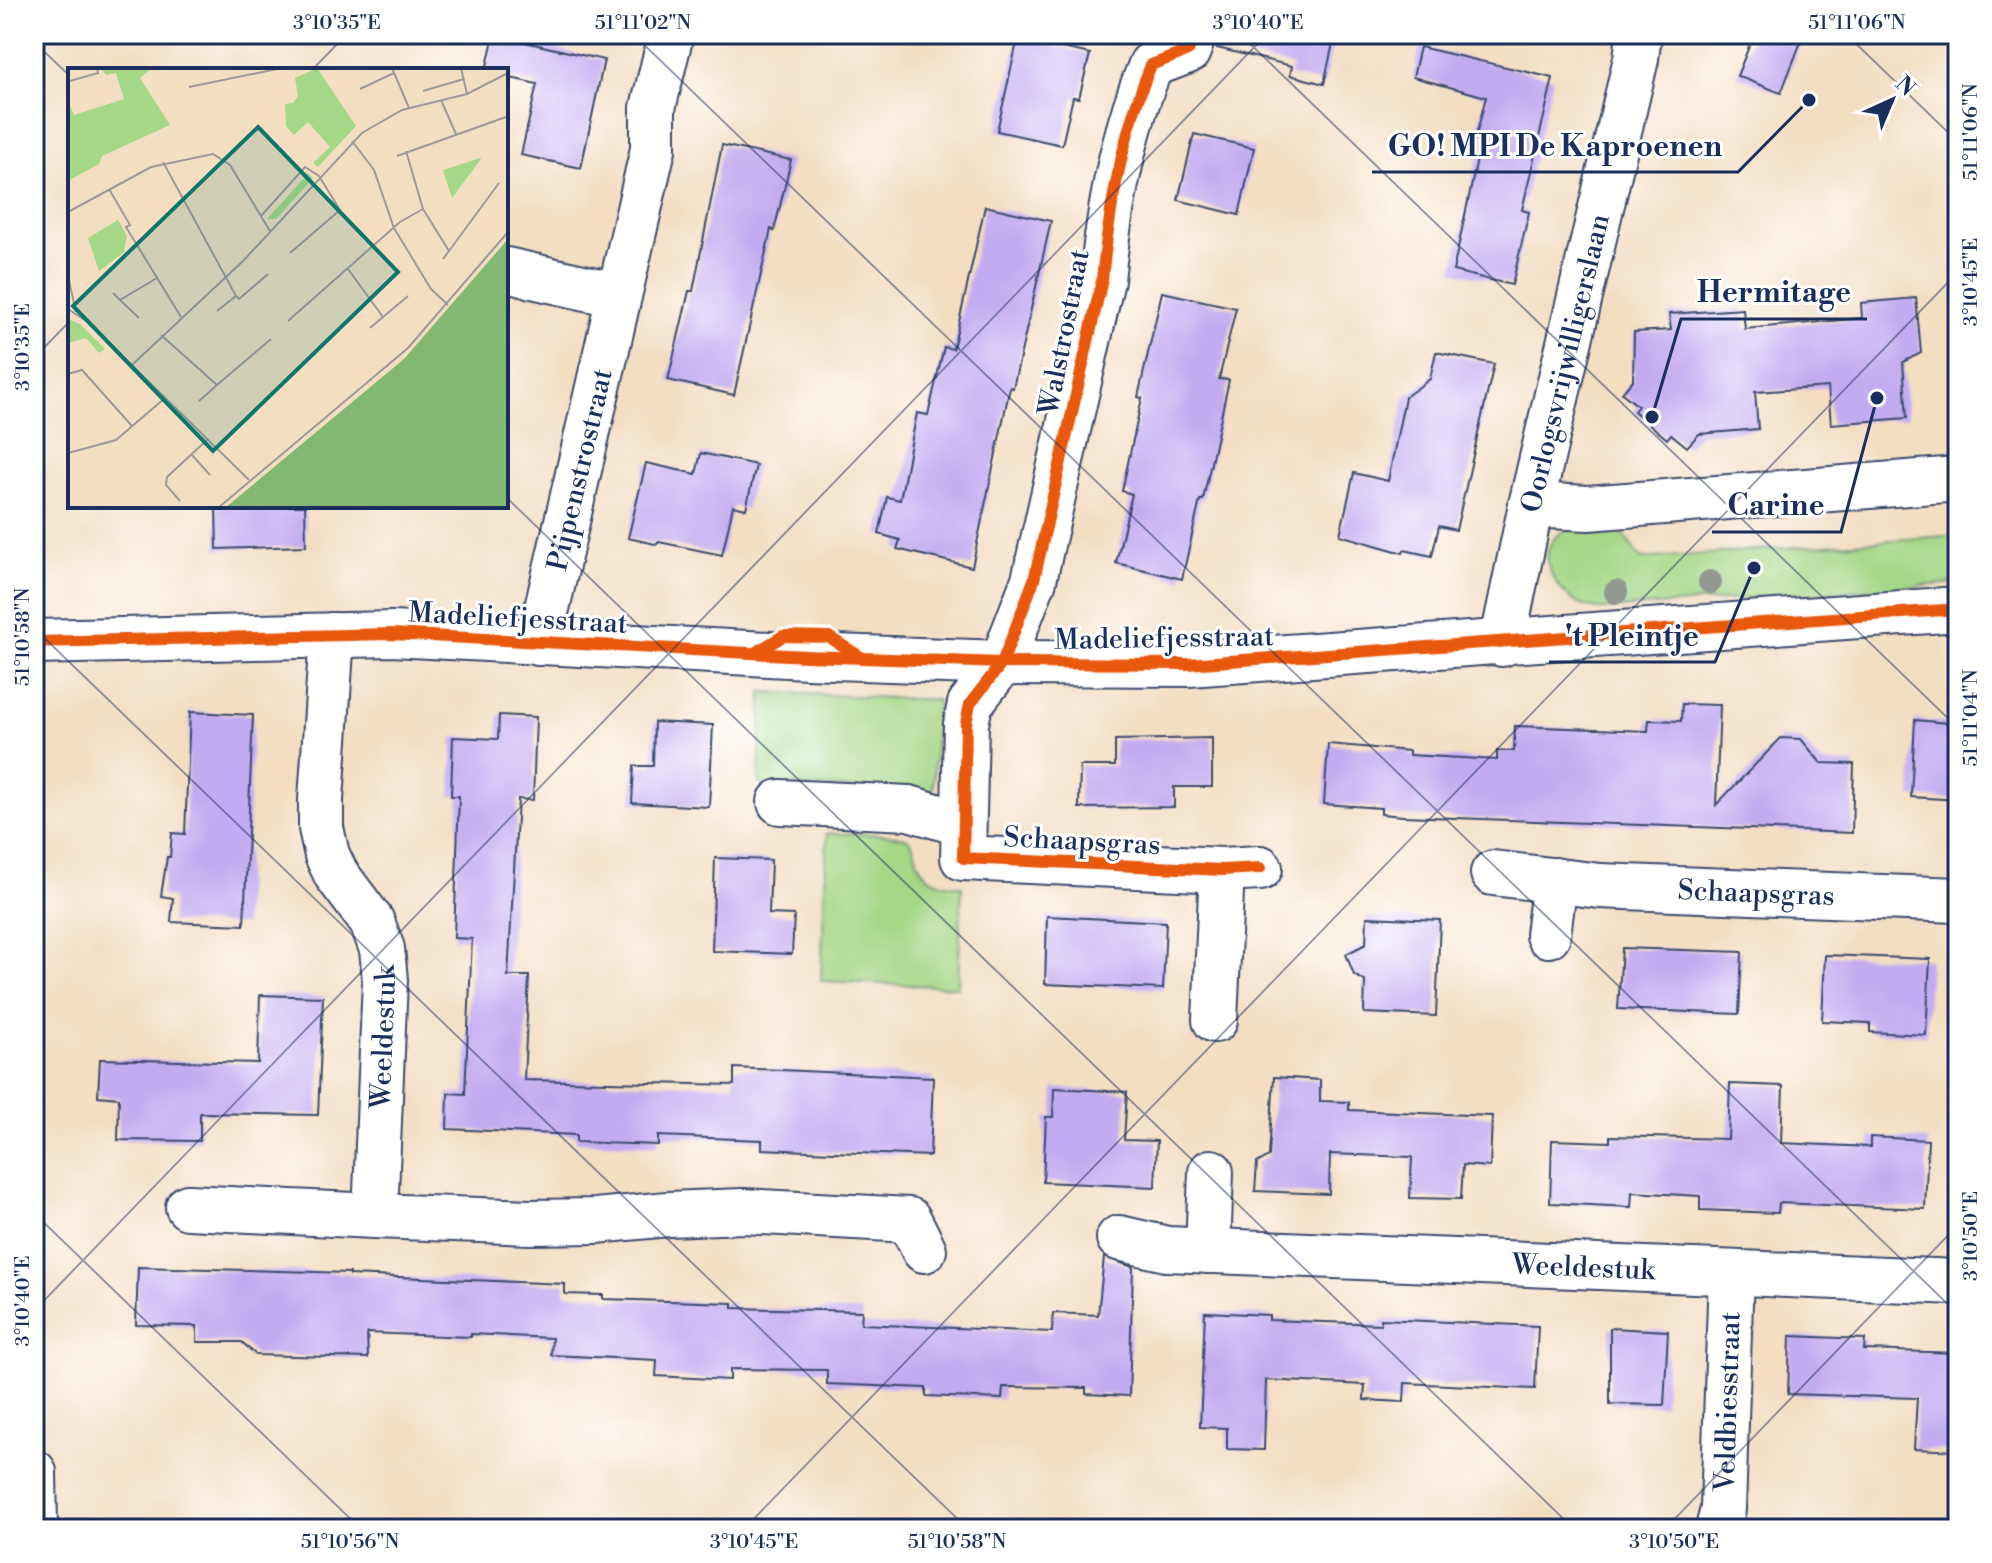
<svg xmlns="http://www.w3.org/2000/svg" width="1992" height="1563" font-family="'Libre Bodoni',serif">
  <rect width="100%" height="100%" fill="#fff"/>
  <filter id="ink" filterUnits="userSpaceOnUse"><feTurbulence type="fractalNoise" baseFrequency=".0125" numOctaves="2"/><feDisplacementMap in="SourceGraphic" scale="16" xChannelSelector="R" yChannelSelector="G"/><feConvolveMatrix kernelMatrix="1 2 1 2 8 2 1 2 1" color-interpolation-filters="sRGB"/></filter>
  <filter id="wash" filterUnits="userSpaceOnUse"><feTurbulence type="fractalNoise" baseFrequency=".006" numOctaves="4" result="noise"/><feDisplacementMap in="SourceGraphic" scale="32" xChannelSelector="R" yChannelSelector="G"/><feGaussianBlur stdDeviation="1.8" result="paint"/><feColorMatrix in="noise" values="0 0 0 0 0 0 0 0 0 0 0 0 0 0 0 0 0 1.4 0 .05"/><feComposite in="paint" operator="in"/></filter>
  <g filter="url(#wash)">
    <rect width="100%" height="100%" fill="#f3dec2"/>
    <g fill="#a4d786" stroke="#608372" stroke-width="2">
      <path d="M1617,526L1641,559L1958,535V583L1605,609C1597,609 1588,608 1581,605C1557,594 1531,552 1561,533C1576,524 1601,527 1617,526Z"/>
      <polygon points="762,692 937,700 933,792 759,784"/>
      <path d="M827,833C841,834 899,833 908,839C913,843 914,848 916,855C920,880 940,884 962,886L958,987L821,981Z"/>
    </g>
    <g id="blocks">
      <g fill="#c2acf1">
        <polygon points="1218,34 1335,34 1324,84 1290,75 1292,66 1217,48"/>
        <polygon points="1754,34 1804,34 1781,93 1737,76"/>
        <polygon points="494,35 604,60 581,168 521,155 537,84 506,77 506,70 486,70"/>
        <polygon points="1018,38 1090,54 1079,98 1073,97 1062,145 997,131"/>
        <polygon points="1420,47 1553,78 1522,210 1529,212 1512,285 1453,271 1481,141 1475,140 1486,97 1413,77"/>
        <polygon points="1194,134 1254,148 1239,215 1178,200"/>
        <polygon points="722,145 791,160 774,231 771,229 734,395 668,380 689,291 693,291"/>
        <polygon points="985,206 1051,221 1013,388 1010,387 972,567 897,549 900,540 879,534 887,497 900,500 917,413 928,415 944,347 953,349"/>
        <polygon points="1162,292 1236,308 1219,379 1229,380 1203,500 1200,500 1182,579 1116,563 1132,494 1122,491 1142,398 1138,397"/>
        <polygon points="1916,298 1921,353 1903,362 1907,418 1831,424 1828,387 1755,392 1758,429 1699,434 1687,447 1671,434 1667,439 1634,411 1638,406 1622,393 1633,380 1634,332 1671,330 1669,314 1743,309 1745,329 1862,318 1861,303"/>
        <polygon points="1436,352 1494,364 1456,530 1439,526 1432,556 1404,550 1403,553 1340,535 1354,473 1388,481 1405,397 1430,379"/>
        <polygon points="701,453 756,465 746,509 733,506 722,555 659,542 655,544 628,538 646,463 696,474"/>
        <polygon points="216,506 305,506 306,546 217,549"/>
        <polygon points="1682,704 1720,705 1716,805 1781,738 1801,739 1821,763 1854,764 1852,833 1403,816 1381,814 1381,808 1324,804 1328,744 1409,751 1409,755 1497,760 1497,751 1514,751 1515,726 1648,731 1649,720 1681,721"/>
        <polygon points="190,712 253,715 244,925 171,922 173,898 161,896 167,857 170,857 172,833 185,834"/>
        <polygon points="499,715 536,717 533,800 518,799 508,976 529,976 524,1080 734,1085 734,1068 933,1077 930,1156 762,1149 762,1140 658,1136 658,1145 576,1142 576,1135 447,1129 448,1093 465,1094 472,939 454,938 459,796 451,796 453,737 498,739"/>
        <polygon points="1915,720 1958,724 1958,800 1911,797"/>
        <polygon points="654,722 713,725 709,807 632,803 634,766 653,766"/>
        <polygon points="1212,738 1212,787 1174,787 1174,807 1079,808 1080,766 1115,766 1115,740"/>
        <polygon points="715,858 771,860 769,914 794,915 792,954 712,951"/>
        <polygon points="1047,916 1166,922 1163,989 1045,984"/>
        <polygon points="1367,917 1440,920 1436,1016 1364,1013 1365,981 1354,975 1346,954 1366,944"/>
        <polygon points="1622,948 1742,952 1739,1014 1618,1009"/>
        <polygon points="1825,955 1930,959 1926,1035 1870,1032 1870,1023 1822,1021"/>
        <polygon points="260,995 323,997 318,1115 200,1113 200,1141 118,1140 119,1098 98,1096 100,1059 258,1063"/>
        <polygon points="1274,1077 1320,1080 1320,1101 1349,1102 1349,1110 1492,1116 1490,1167 1463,1165 1461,1199 1410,1198 1412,1157 1330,1154 1329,1194 1255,1191 1257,1163 1269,1156"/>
        <polygon points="1730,1084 1783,1086 1781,1143 1870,1147 1870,1137 1928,1140 1925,1209 1779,1203 1778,1213 1700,1210 1700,1196 1632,1192 1631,1207 1550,1203 1552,1140 1610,1142 1610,1136 1728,1139"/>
        <polygon points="1054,1088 1127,1092 1124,1140 1157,1141 1155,1187 1043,1182 1046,1117 1053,1117"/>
        <polygon points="1104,1257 1133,1267 1129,1396 1086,1394 1086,1388 1003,1387 1002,1399 926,1396 926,1388 827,1384 827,1370 730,1369 730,1380 656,1376 657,1360 551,1355 552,1338 471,1334 471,1337 367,1333 368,1358 256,1355 242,1342 197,1342 197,1326 136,1325 138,1267 350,1273 350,1275 565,1284 565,1294 603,1295 603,1299 733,1303 733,1308 862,1311 861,1324 1052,1332 1053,1313 1098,1315"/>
        <polygon points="1205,1312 1269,1315 1269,1320 1381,1324 1381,1319 1538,1326 1535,1389 1405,1383 1404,1402 1364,1400 1365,1385 1266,1380 1264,1450 1227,1449 1227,1428 1200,1427"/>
        <polygon points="1610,1328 1668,1331 1664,1405 1610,1404"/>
        <polygon points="1790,1336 1865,1339 1864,1350 1958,1353 1958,1451 1914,1449 1917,1398 1788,1394"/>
      </g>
    </g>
  </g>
  <g filter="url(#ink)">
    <use href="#blocks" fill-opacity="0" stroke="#3b496d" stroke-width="2"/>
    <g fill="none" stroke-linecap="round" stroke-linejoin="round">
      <defs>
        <g id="street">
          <path d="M1194,34L1188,51L1151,65C1123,132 1109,208 1102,280L1034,580L1002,663L970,704L966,724L963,858L1222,870L1260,868"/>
          <polyline points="506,270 618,295"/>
          <polyline points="1531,505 1588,508 1958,479"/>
          <polyline points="34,642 392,634 807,656 1002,663 1188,664 1958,609"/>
          <path id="s1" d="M539,643L653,149V108L671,34"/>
          <path id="s2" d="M1502,644L1531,505L1636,59L1639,34"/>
          <polyline points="780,802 909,808 963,824"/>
          <path id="s3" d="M1493,873L1600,886L1958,900"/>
          <polyline points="1548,935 1555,880"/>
          <polyline points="1215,1020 1222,870"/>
          <path id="s4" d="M188,1207L375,1216L385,980L382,949L372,922L336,874L327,855L321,828V800L332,635"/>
          <polyline points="375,1216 530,1222 596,1221 668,1214 743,1211 909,1220 924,1250"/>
          <path id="s5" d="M1119,1238L1167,1249L1958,1282"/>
          <polyline points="1208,1251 1211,1172"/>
          <polyline points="34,1472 35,1529"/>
          <path id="s6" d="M1718,1529L1723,1509L1731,1273"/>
        </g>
      </defs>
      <use href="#street" stroke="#3b496d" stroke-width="48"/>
      <use href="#street" stroke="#fff" stroke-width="44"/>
      <defs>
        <g id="cycleway">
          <path d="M1194,34L1188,51L1151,65C1123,132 1109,208 1102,280L1034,580L1002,663L970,704L966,724L963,858L1222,870L1260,868"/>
          <polyline points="34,642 392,634 807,656 1002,663 1188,664 1958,609"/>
          <polyline points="755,653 783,636 829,637 861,657"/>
        </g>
      </defs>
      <use href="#cycleway" stroke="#fff" stroke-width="17"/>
      <use href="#cycleway" stroke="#e8590c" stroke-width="12"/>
    </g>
    <g fill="#939992">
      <circle cx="1710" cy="582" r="12"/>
      <circle cx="1616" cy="592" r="12"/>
    </g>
  </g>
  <path fill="none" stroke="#1b2f5e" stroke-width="2" stroke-opacity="0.45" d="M633,34L1958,1314M1240,34L1958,728M1846,34L1958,142M34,42L70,76M312,70L347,34M34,358L70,321M506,497L1574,1529M34,628L968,1529M34,1213L361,1529M34,1311L1267,34M744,1529L1958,272M1665,1529L1958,1225"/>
  <g text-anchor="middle" stroke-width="6" stroke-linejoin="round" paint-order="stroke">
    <g font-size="28" fill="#1b2f5e" stroke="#fff">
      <text transform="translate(1063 332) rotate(-79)" y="10">Walstrostraat</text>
      <text dy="10" stroke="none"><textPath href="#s2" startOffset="288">Oorlogsvrijwilligerslaan</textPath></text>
      <text dy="10" stroke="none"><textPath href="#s1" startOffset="178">Pijpenstrostraat</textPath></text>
      <text transform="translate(518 617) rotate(3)" y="10">Madeliefjesstraat</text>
      <text transform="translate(1164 637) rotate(-1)" y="10">Madeliefjesstraat</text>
      <text transform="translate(1082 840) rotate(3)" y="10">Schaapsgras</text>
      <text dy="10" stroke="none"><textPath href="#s3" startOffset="264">Schaapsgras</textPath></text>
      <text dy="10" stroke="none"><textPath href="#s4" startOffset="366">Weeldestuk</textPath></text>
      <text dy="10" stroke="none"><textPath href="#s5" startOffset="466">Weeldestuk</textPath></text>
      <text dy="10" stroke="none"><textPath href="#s6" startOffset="128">Veldbiesstraat</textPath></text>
    </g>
  </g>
  <g transform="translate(68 68)">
    <rect width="440" height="440" fill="#f3dec2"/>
    <path d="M33,0H84L72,10L102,57L34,88L31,96L0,113V34L6,47L56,31L48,5L38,7ZM249,0L288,58L250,99L245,95L262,79L240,54L226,67L218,58L217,36L225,35L230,28L227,10ZM412,90L413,91L384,130L375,102ZM238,103L245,110L208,151H199L239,107ZM50,152L59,168L56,184L31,203L20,170ZM0,251L12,256L37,281L31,285L18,270L0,275Z" fill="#a4d786"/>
    <path d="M440,171V440H157L336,291Z" fill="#83b873"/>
    <path fill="none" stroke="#9d989a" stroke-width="2" d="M324,0L341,40M393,0L399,26M2,13L30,5L29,0M121,19L214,0M292,21L326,5M355,23L396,11M373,32L388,66M284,73L306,102L326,160L363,221L380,237M338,83L355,141L381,183L375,191M329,88L438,49M95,94L168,228L171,231L200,206M41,121L62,157L58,159L113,249M0,144L83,99L145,86L162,97L202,163M193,148L237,99L251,108L272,142L222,185M381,183L431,115M280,201L315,249M0,208L8,244M45,225L52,232L89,210M52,232L71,250M0,241L21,255L181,412M149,243L168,228M220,253L332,154L355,141M302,260L340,228M93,267L149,317L131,333M64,297L175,193L294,65L334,42L399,26L440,5M0,306L14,302L64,358M149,317L203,271M0,385L48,372L97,330M123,386L142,407M112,433L98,417L99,409L140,371M150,440L340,280L440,164"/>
    <path fill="#0f766e" fill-opacity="0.15" stroke="#0f766e" stroke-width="4" d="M190,59L330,204L145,383L5,238Z"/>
    <rect width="440" height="440" fill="none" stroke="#1b2f5e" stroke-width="4"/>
  </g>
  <path fill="none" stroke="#1b2f5e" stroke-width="3" d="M1809 100L1738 172H1372M1652 417L1681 319H1867M1877 398L1841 532H1712M1754 568L1715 662H1549"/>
  <g fill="#1b2f5e" stroke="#fff" stroke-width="3">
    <circle cx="1809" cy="100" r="8"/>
    <circle cx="1652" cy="417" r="8"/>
    <circle cx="1877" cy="398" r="8"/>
    <circle cx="1754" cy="568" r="8"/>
  </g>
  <g font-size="30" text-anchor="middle" font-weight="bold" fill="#1b2f5e" stroke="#fff" stroke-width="6" stroke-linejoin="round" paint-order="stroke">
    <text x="1555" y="156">GO! MPI De Kaproenen</text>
    <text x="1774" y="302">Hermitage</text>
    <text x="1776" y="515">Carine</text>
    <text x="1632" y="646">'t Pleintje</text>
  </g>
  <rect width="1992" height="1563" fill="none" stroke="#fff" stroke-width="88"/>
  <g transform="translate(1892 100) rotate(44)" stroke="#ffffff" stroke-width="6" paint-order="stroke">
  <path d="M0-6L14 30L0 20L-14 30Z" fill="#1b2f5e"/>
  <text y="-12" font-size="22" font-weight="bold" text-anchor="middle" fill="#1b2f5e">N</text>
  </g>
  <rect x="44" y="44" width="1904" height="1475" fill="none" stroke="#1b2f5e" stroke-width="3"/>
  <g font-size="20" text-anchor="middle" fill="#1b2f5e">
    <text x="337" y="29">3°10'35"E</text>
    <text x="643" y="29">51°11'02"N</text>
    <text x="1258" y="29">3°10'40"E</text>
    <text x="1857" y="29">51°11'06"N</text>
    <text transform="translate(1970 132) rotate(-90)" y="7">51°11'06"N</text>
    <text transform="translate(1970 282) rotate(-90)" y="7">3°10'45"E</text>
    <text transform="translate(22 347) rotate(-90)" y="7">3°10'35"E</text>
    <text transform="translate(22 637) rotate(-90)" y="7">51°10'58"N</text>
    <text transform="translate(1970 718) rotate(-90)" y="7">51°11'04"N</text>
    <text transform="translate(1970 1236) rotate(-90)" y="7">3°10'50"E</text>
    <text transform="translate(22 1301) rotate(-90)" y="7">3°10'40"E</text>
    <text x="350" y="1548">51°10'56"N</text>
    <text x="754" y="1548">3°10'45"E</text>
    <text x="957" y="1548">51°10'58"N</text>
    <text x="1674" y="1548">3°10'50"E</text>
  </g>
</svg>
